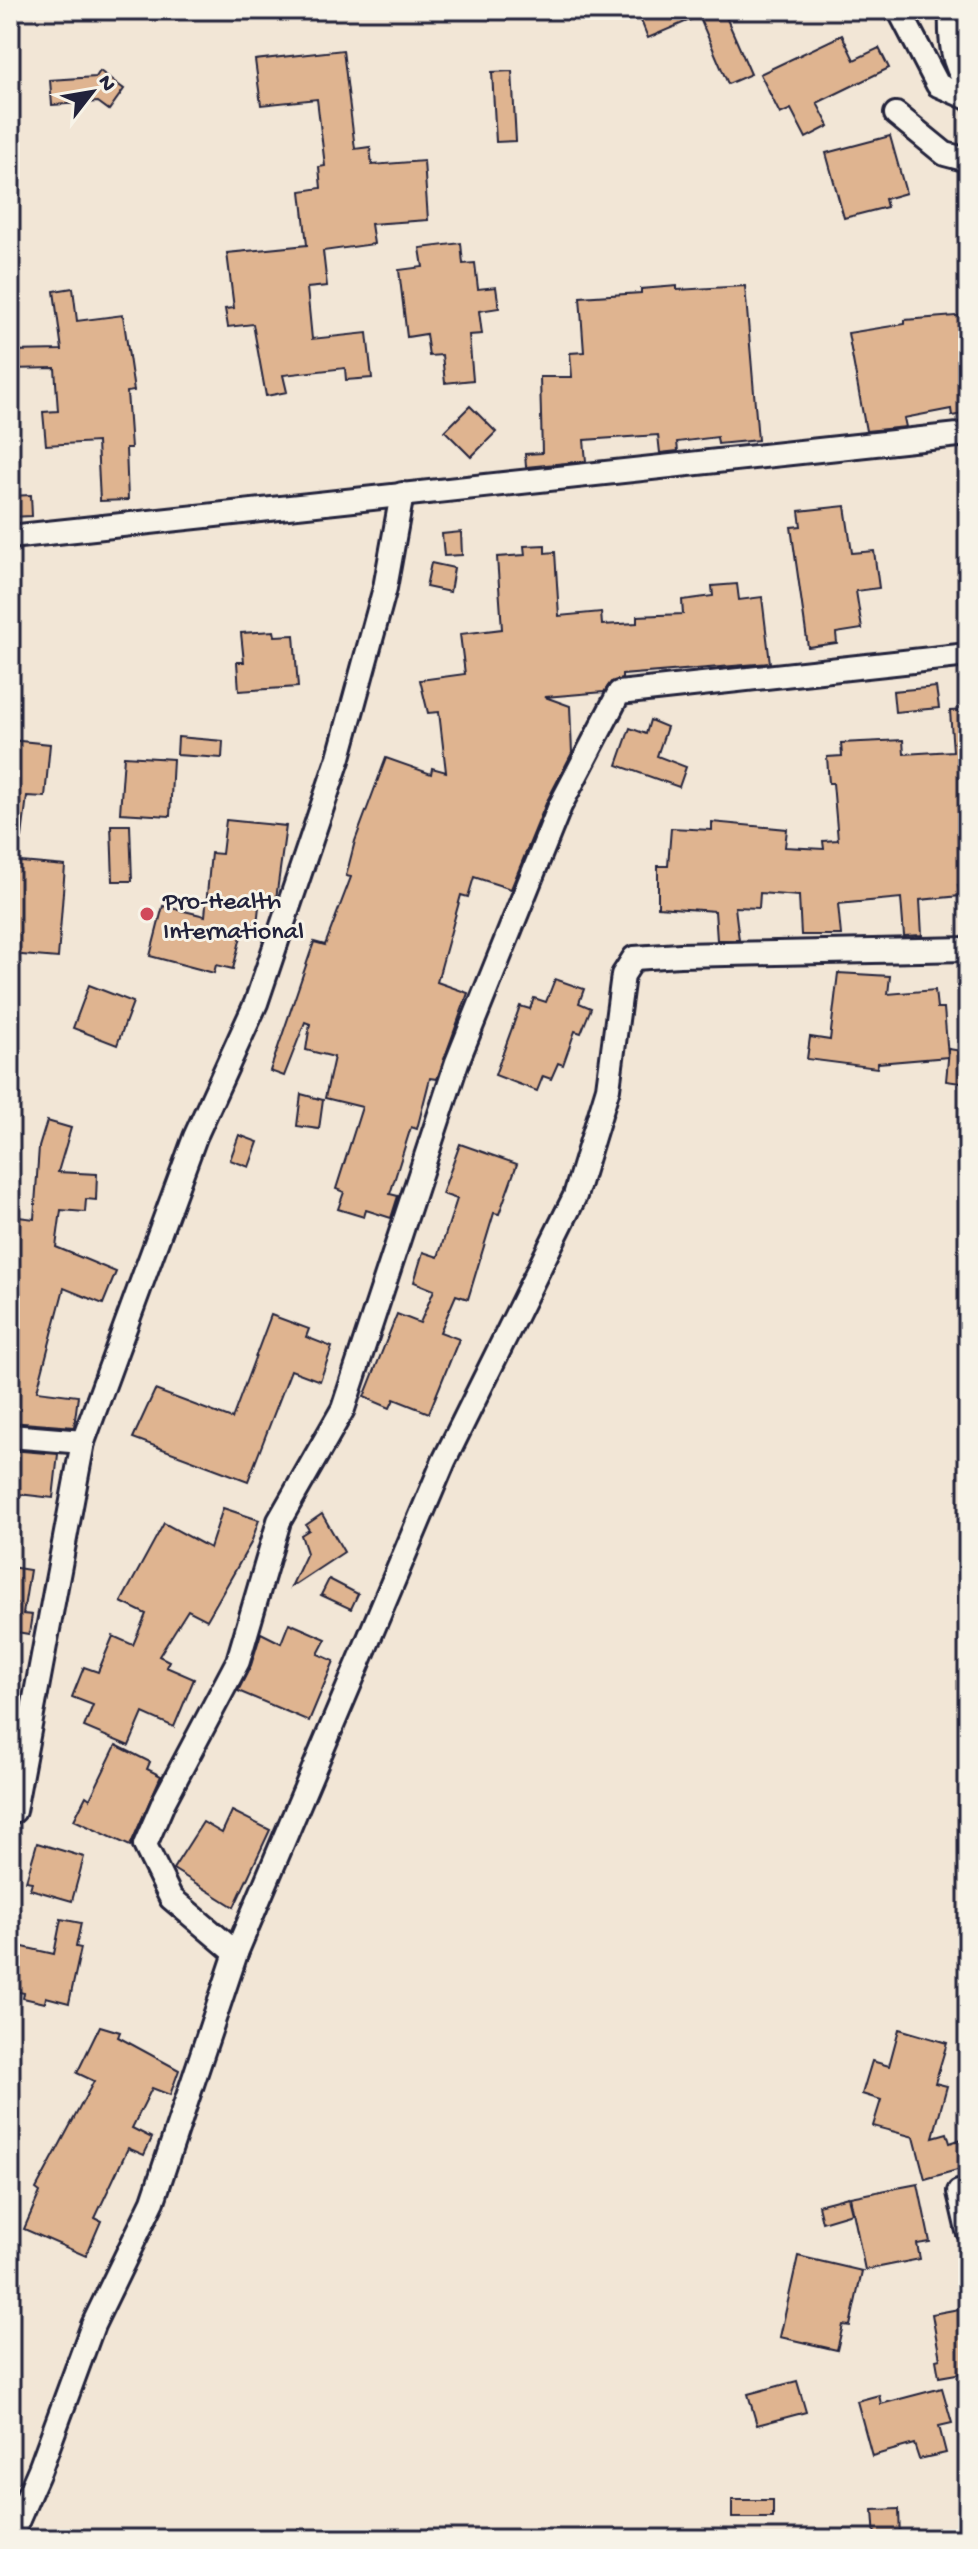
<svg xmlns="http://www.w3.org/2000/svg" width="978" height="2549" font-family="'Gochi Hand',sans-serif">
  <rect width="100%" height="100%" fill="#f2e6d6"/>
  <filter id="ink" filterUnits="userSpaceOnUse"><feTurbulence type="fractalNoise" baseFrequency=".0125" numOctaves="2"/><feDisplacementMap in="SourceGraphic" scale="16" xChannelSelector="R" yChannelSelector="G"/><feConvolveMatrix kernelMatrix="1 2 1 2 8 2 1 2 1" color-interpolation-filters="sRGB"/></filter>
  <g filter="url(#ink)">
    <g fill="#dfb490" stroke="#22223b" stroke-width="2">
      <polygon points="659,10 723,10 751,74 728,84 699,16 648,38 640,18"/>
      <polygon points="842,35 854,60 879,48 889,68 817,103 829,126 806,138 791,109 780,114 760,74"/>
      <polygon points="343,50 355,149 370,147 372,165 424,161 428,220 371,224 374,244 323,251 327,286 307,288 312,339 367,333 372,378 346,380 345,368 283,375 287,392 266,396 253,324 228,327 225,309 234,308 227,253 307,245 301,191 321,188 319,167 325,166 317,99 261,105 255,60"/>
      <polygon points="100,71 124,89 109,110 98,102 52,105 50,80 96,77"/>
      <polygon points="512,71 516,141 496,142 492,72"/>
      <polygon points="890,136 906,193 885,199 887,207 844,218 826,153"/>
      <polygon points="461,243 463,264 475,263 478,289 496,287 499,308 479,311 482,334 469,335 473,380 445,383 442,355 429,356 426,334 407,337 399,270 423,267 420,248"/>
      <polygon points="677,286 677,290 745,286 758,440 718,444 717,437 677,442 678,451 660,453 658,435 584,440 586,461 526,467 525,454 542,453 540,377 572,377 570,353 584,352 580,297 641,293 641,289"/>
      <polygon points="73,288 77,321 123,315 134,391 127,392 131,448 126,448 128,500 100,501 97,442 46,445 43,412 58,411 55,368 10,369 10,351 62,350 54,291"/>
      <polygon points="968,315 968,413 952,416 951,409 904,418 906,427 866,431 848,333 905,324 905,320"/>
      <polygon points="470,406 496,432 471,457 445,431"/>
      <polygon points="31,495 32,516 10,517 10,496"/>
      <polygon points="845,506 852,553 874,551 879,588 856,591 862,629 836,633 837,643 808,647 791,527 801,526 799,511"/>
      <polygon points="461,532 462,555 444,556 442,534"/>
      <polygon points="545,545 545,553 555,552 559,616 601,612 602,625 637,623 637,616 683,614 682,600 713,596 712,586 737,584 739,600 762,597 770,663 622,675 622,679 611,682 604,692 545,697 570,706 572,753 547,801 511,889 474,877 468,897 461,895 437,982 468,993 437,1079 430,1078 417,1129 411,1127 390,1194 398,1196 391,1218 366,1210 364,1217 338,1209 344,1192 336,1189 362,1107 325,1098 334,1057 306,1050 310,1024 305,1022 284,1076 270,1071 314,942 325,945 351,877 346,876 355,841 386,758 431,774 432,768 446,772 439,712 428,713 420,680 465,674 460,634 502,629 497,557 525,555 524,546"/>
      <polygon points="431,563 454,568 450,592 426,587"/>
      <polygon points="274,631 275,636 294,635 298,687 239,691 237,662 244,662 241,633"/>
      <polygon points="936,687 939,708 895,712 893,691"/>
      <polygon points="968,710 968,800 963,800 968,884 958,885 960,896 920,900 922,935 904,936 901,898 838,904 841,935 801,935 799,896 760,893 759,908 735,907 739,940 717,940 715,911 658,907 658,866 668,866 671,828 712,830 712,822 787,829 785,847 824,849 823,841 838,840 833,783 829,783 827,757 842,756 841,743 903,740 904,754 953,751 950,711"/>
      <polygon points="650,720 667,727 657,756 686,767 679,787 617,765 630,728 646,734"/>
      <polygon points="178,737 223,741 222,758 177,755"/>
      <polygon points="10,740 50,744 45,797 27,796 22,837 10,836"/>
      <polygon points="124,756 173,759 170,816 120,813"/>
      <polygon points="226,820 286,826 276,899 260,897 257,925 244,924 233,969 216,965 214,973 150,956 163,906 205,916 211,853 222,854"/>
      <polygon points="111,825 130,825 132,881 113,881"/>
      <polygon points="10,861 65,866 58,958 10,954"/>
      <polygon points="838,973 890,976 888,994 935,990 937,1008 944,1008 948,1057 878,1063 877,1068 807,1059 810,1037 830,1040"/>
      <polygon points="555,979 584,989 579,1003 591,1008 581,1033 575,1031 563,1065 558,1063 551,1079 543,1076 537,1091 495,1075 520,1006 530,1009 534,998 546,1002"/>
      <polygon points="89,985 133,1002 117,1045 73,1028"/>
      <polygon points="949,1049 968,1052 968,1084 946,1081"/>
      <polygon points="301,1094 323,1100 319,1129 297,1126"/>
      <polygon points="47,1121 71,1128 58,1172 97,1174 96,1200 86,1199 85,1212 61,1210 56,1247 116,1272 103,1304 64,1288 37,1391 78,1396 74,1427 10,1422 10,1216 34,1219 39,1147"/>
      <polygon points="239,1135 258,1142 249,1167 230,1160"/>
      <polygon points="460,1144 517,1164 499,1214 494,1213 468,1299 456,1295 440,1332 459,1339 429,1413 394,1399 390,1408 364,1397 397,1314 420,1323 434,1290 414,1282 423,1252 438,1257 457,1199 442,1194"/>
      <polygon points="271,1315 309,1329 306,1337 332,1347 320,1381 291,1370 248,1481 133,1438 155,1390 232,1419"/>
      <polygon points="10,1450 58,1454 53,1498 10,1493"/>
      <polygon points="223,1508 259,1520 251,1543 207,1620 188,1610 159,1656 169,1661 166,1667 194,1679 174,1727 143,1713 129,1746 84,1727 93,1705 72,1697 84,1667 98,1672 113,1636 133,1645 146,1614 121,1602 164,1523 210,1548"/>
      <polygon points="322,1514 344,1552 291,1587 307,1553 301,1535 309,1530 306,1525"/>
      <polygon points="10,1567 30,1570 23,1614 32,1615 29,1634 10,1631"/>
      <polygon points="329,1579 358,1594 351,1609 321,1595"/>
      <polygon points="289,1623 326,1639 318,1654 334,1661 309,1721 238,1691 251,1665 261,1633 281,1643"/>
      <polygon points="116,1745 150,1762 147,1769 161,1776 130,1846 74,1820 86,1796 90,1799"/>
      <polygon points="232,1811 270,1830 234,1907 173,1869 203,1822 222,1833"/>
      <polygon points="37,1843 84,1857 72,1901 30,1889 32,1882 26,1881"/>
      <polygon points="61,1919 81,1923 76,1947 81,1948 69,2003 46,1997 45,2003 23,1998 24,1993 10,1990 10,1944 54,1954"/>
      <polygon points="100,2026 120,2032 118,2037 179,2070 170,2095 152,2088 132,2128 152,2138 144,2155 128,2148 95,2218 101,2221 86,2256 24,2229 40,2192 36,2189 94,2081 77,2073"/>
      <polygon points="899,2029 947,2043 935,2083 947,2086 933,2137 947,2133 950,2143 968,2137 968,2167 925,2179 914,2137 873,2126 881,2100 862,2094 872,2061 889,2066"/>
      <polygon points="918,2184 930,2242 917,2244 920,2259 865,2270 850,2197"/>
      <polygon points="848,2197 852,2213 822,2222 818,2205"/>
      <polygon points="798,2256 862,2271 850,2326 843,2325 837,2350 780,2337"/>
      <polygon points="959,2309 968,2372 939,2377 936,2360 940,2359 932,2314"/>
      <polygon points="797,2381 806,2412 757,2425 748,2394"/>
      <polygon points="942,2388 952,2423 939,2426 946,2453 919,2459 914,2444 872,2456 857,2401 879,2395 881,2404"/>
      <rect x="732" y="2500" width="41" height="18"/>
      <polygon points="899,2509 900,2539 875,2539 873,2510"/>
    </g>
    <g fill="none" stroke-linecap="round" stroke-linejoin="round">
      <defs>
        <g id="street">
          <polyline points="899,10 938,85 968,98"/>
          <path d="M951,10C950,39 951,62 968,86"/>
          <polyline points="896,114 945,154 968,160"/>
          <polyline points="10,537 968,434"/>
          <polyline points="10,1436 83,1442"/>
          <polyline points="14,1811 83,1442 195,1137 256,1003 339,757 385,588 402,494"/>
          <polyline points="236,1953 171,1898 145,1845 164,1801 238,1661 279,1521 343,1409 457,1062 560,806 619,693 968,655"/>
          <polyline points="959,2192 968,2231"/>
          <polyline points="10,2538 40,2469 93,2325 153,2201 236,1953 444,1461 575,1196 608,1088 623,975 634,958 680,955 968,949"/>
        </g>
      </defs>
      <use href="#street" stroke="#22223b" stroke-width="28"/>
      <use href="#street" stroke="#f7f3e8" stroke-width="22"/>
    </g>
  </g>
  <circle fill="#d1495b" stroke="#f7f3e8" stroke-width="3" cx="147" cy="914" r="8"/>
  <g text-anchor="middle" stroke-width="6" stroke-linejoin="round" paint-order="stroke">
    <g font-size="26" fill="#22223b" stroke="#f7f3e8" text-anchor="start">
      <text x="163" y="908">Pro-Health<tspan x="163" dy="30">International</tspan></text>
    </g>
  </g>
  <rect width="978" height="2549" fill="none" stroke="#f7f3e8" stroke-width="40"/>
  <rect x="20" y="20" width="938" height="2509" fill="none" stroke="#22223b" stroke-width="3" filter="url(#ink)"/>
  <g transform="translate(92 92) rotate(59)" stroke="#f7f3e8" stroke-width="6" paint-order="stroke">
  <path d="M0-6L14 30L0 20L-14 30Z" fill="#22223b"/>
  <text y="-12" font-size="22" font-weight="bold" text-anchor="middle" fill="#22223b">N</text>
  </g>
</svg>
